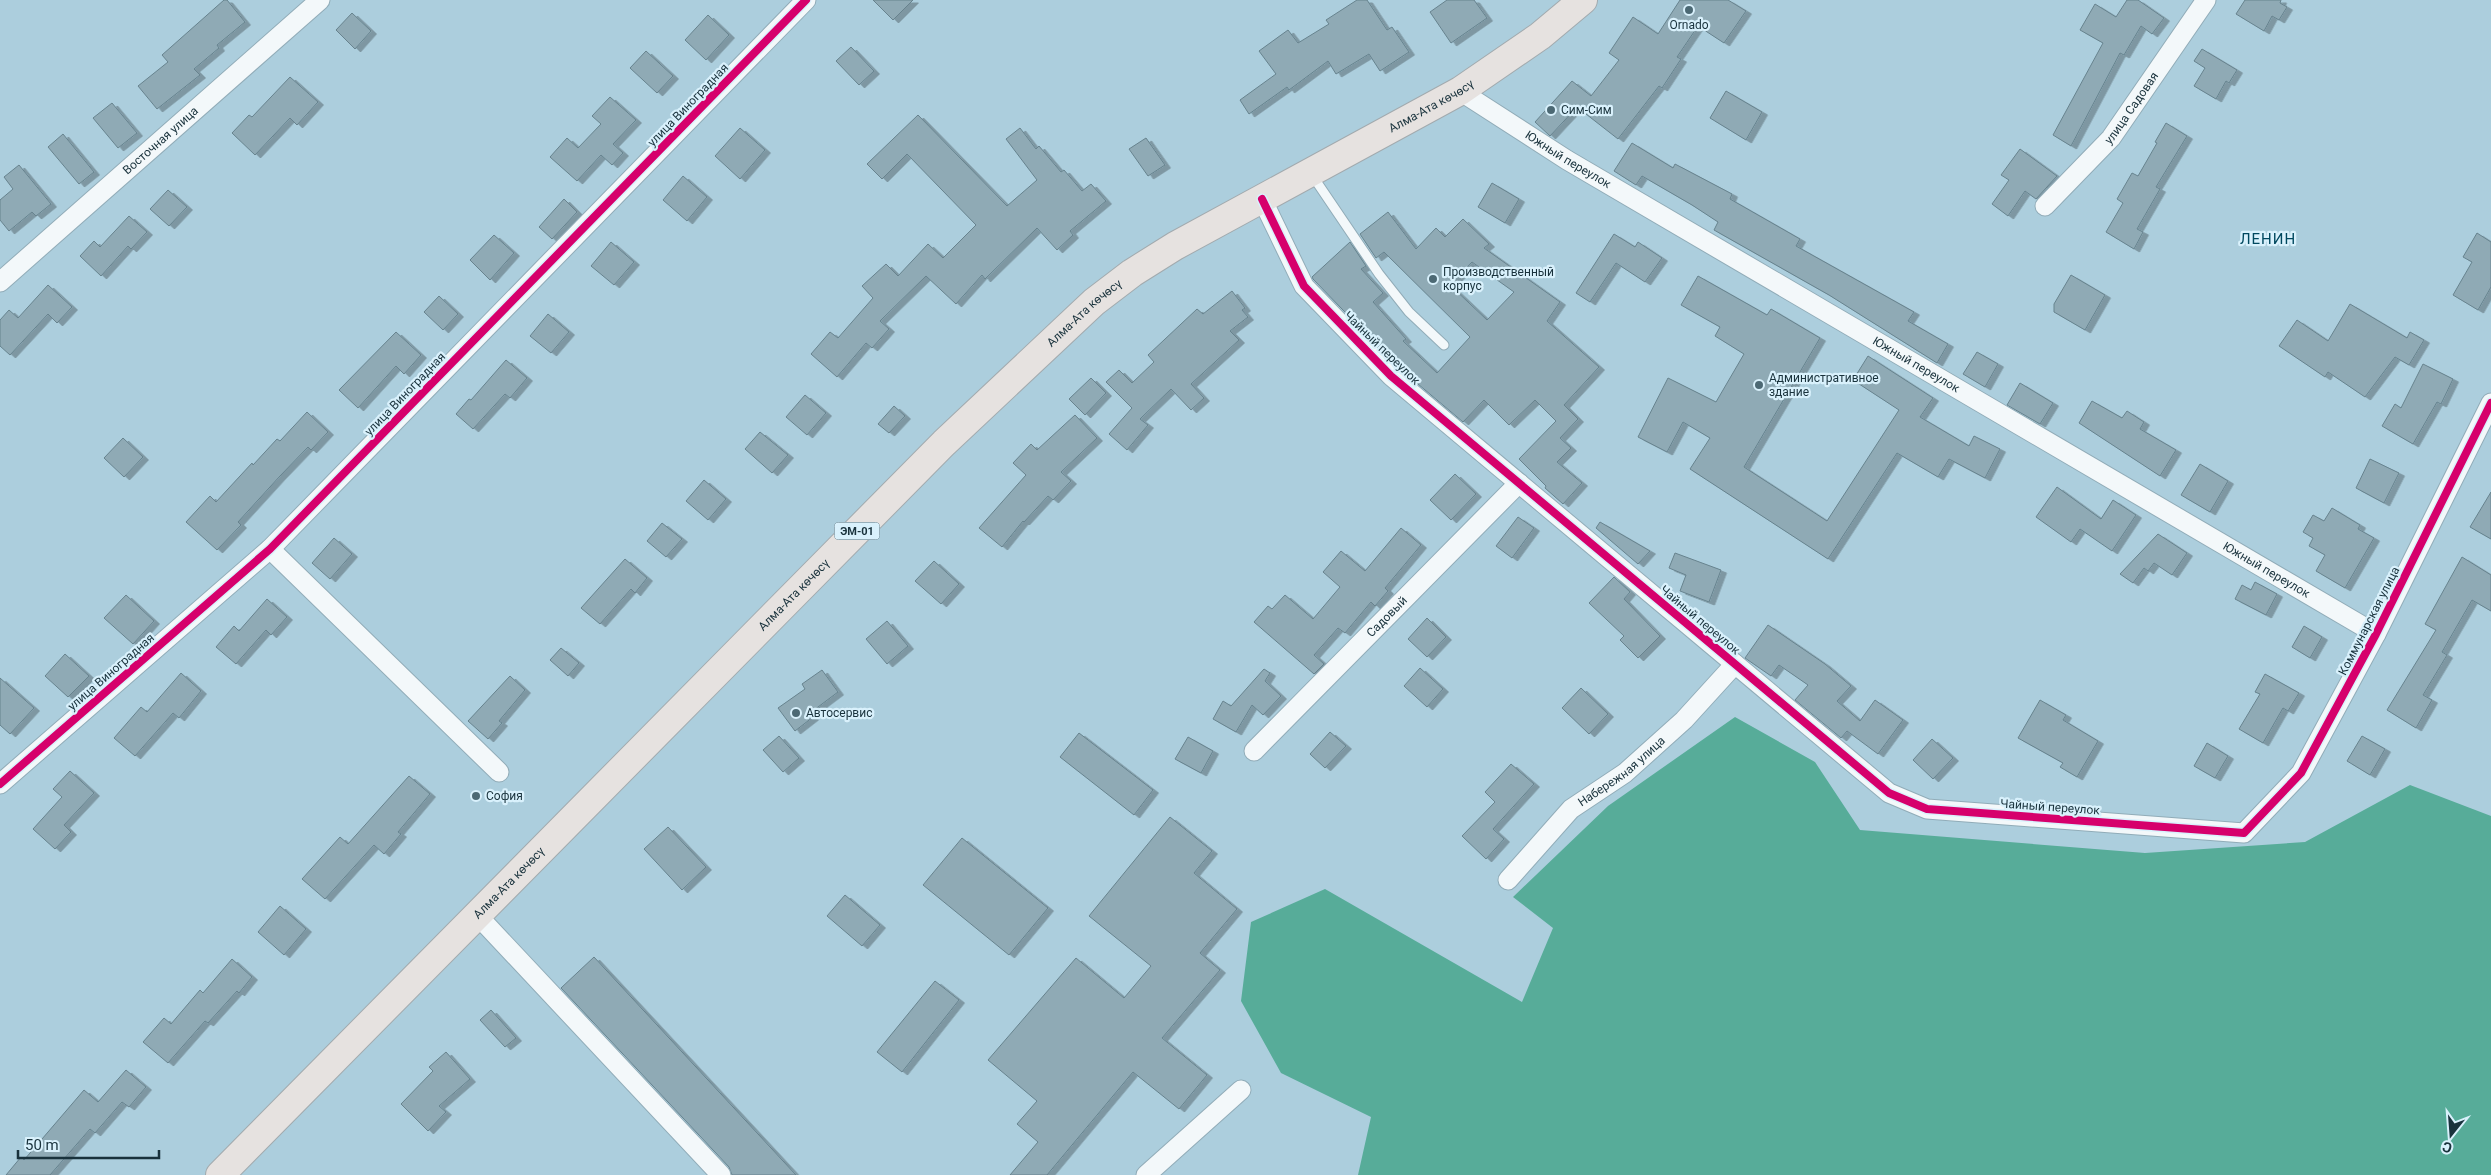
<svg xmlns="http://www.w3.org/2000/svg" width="2491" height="1175" font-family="Roboto,sans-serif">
  <defs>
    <filter id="shadow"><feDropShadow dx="5.5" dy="3" stdDeviation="0" flood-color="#0004"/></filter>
  </defs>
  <rect width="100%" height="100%" fill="#accedd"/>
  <polygon fill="#57ac99" points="1735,717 1815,762 1860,830 2145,853 2305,842 2410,785 2491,816 2491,1175 1358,1175 1371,1117 1281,1073 1241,1001 1251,922 1325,889 1522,1002 1553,928 1513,897 1608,806"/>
  <g fill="#8faab5" stroke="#67838e" fill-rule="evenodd" filter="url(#shadow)">
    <polygon points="224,0 227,0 245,22 217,45 219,48 194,69 200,75 157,109 138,86 168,62 162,55"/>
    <polygon points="873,0 913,0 893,20"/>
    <polygon points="1357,0 1367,0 1387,30 1392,27 1409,52 1380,71 1369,54 1336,74 1328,61 1289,90 1287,87 1249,114 1240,100 1276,74 1259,51 1288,30 1298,43 1329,24 1326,20"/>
    <polygon points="1447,0 1474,0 1487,18 1451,43 1430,12"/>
    <polygon points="1680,0 1728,0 1746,11 1724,43 1698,26 1677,57 1681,59 1662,88 1659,86 1618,139 1577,107 1550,136 1535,122 1572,81 1591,96 1619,60 1609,53 1633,17 1658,34"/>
    <polygon points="2127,0 2138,0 2164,18 2152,34 2141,26 2124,55 2120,53 2071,146 2053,135 2103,43 2080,30 2095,4 2116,17"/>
    <polygon points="2245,0 2281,0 2280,3 2287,7 2279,20 2272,16 2264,31 2236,14"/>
    <polygon points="352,13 371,31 355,49 336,30"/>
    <polygon points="708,15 729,35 706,60 685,40"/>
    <polygon points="851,47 874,71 859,85 836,61"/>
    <polygon points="2202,49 2237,70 2229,83 2226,81 2216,99 2194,86 2205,68 2194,61"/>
    <polygon points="646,51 673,76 657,93 630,68"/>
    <polygon points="290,77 318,102 297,125 290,118 255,155 232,133 249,115 252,117"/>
    <polygon points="1726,91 1762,112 1746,140 1710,118"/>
    <polygon points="610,97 636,120 613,144 623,153 612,165 601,155 577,181 550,157 567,138 578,148 601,124 592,116"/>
    <polygon points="112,103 137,133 118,148 93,118"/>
    <polygon points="918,115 1007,206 1037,180 1006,139 1020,128 1036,149 1039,146 1061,172 1064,170 1082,191 1091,184 1106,201 1070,231 1073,235 1057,250 1037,228 985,279 982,275 956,304 926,276 880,321 889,329 872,348 866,343 837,377 811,354 830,332 838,338 873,298 862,286 886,264 898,276 928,244 943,258 976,225 907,154 882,179 867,164"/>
    <polygon points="2166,123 2187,136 2156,187 2160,189 2137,229 2143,232 2134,249 2106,232 2123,203 2117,199 2132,173 2138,176 2157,143 2155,142"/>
    <polygon points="740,128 765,150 740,179 715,156"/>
    <polygon points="63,134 94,172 79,184 48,147"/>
    <polygon points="1146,138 1165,165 1148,176 1129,149"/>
    <polygon points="1632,143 1673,168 1675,164 1732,194 1730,199 1800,239 1796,246 1914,312 1908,321 1948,344 1937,363 1829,295 1714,230 1718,222 1692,205 1642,176 1636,185 1614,171"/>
    <polygon points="2020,149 2057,176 2036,199 2025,191 2008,216 1992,204 2009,180 2001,175"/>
    <polygon points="19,165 51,204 36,216 32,212 9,231 0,220 0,200 13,189 4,177"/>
    <polygon points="683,176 707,197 687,221 663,200"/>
    <polygon points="1492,183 1519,199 1505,223 1478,207"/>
    <polygon points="168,190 187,207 169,226 150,209"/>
    <polygon points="564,199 577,212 552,239 539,227"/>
    <path d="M1388,212L1416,249L1436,228L1445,237L1463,219L1489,244L1484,248L1560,302L1547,321L1599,367L1564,405L1578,419L1560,438L1571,448L1557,462L1582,483L1563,504L1545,488L1546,486L1519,459L1556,421L1535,400L1509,425L1484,400L1463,422L1399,368L1313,279L1312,277L1350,242L1366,266L1361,269L1383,293L1373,302L1406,339L1403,341L1437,373L1470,337L1384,252L1376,258L1360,234ZM1472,262L1514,292L1487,320L1450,285Z"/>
    <polygon points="129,216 147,232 131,249 128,246 101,276 80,256 94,241 100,247"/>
    <polygon points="2477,233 2491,242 2491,287 2478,310 2453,295 2472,262 2463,257"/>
    <polygon points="1614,234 1635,247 1638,242 1662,258 1645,282 1616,263 1590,302 1576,293"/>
    <polygon points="494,235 514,253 490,280 470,260"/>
    <polygon points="611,242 634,262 614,285 591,266"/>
    <polygon points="2071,275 2105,295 2085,330 2054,312 2054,304"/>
    <polygon points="1698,276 1767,315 1771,309 1820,338 1744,467 1827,521 1899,410 1853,380 1868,356 1933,398 1920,417 1969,446 1974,436 2000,449 1985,478 1949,459 1938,477 1897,453 1828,559 1690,469 1710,438 1683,422 1667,452 1638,437 1668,378 1716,402 1744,354 1715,336 1720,327 1681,305"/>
    <polygon points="48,285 72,307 57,323 48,314 10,355 0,346 0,320 9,310 18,318"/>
    <polygon points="1232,291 1245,308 1242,310 1248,317 1230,331 1239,340 1191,384 1204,398 1191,410 1171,389 1140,419 1148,425 1127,450 1109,434 1132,408 1106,382 1119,370 1132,383 1154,362 1148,355 1197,309 1203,314"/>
    <polygon points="439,296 458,314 443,330 424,312"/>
    <polygon points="2350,304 2407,338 2410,332 2424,340 2409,365 2395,357 2365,397 2328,372 2325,377 2279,346 2297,320 2328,341"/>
    <polygon points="548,314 569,332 551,353 530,336"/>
    <polygon points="396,332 421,355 404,374 396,366 358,408 339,390"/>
    <polygon points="1977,352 1998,364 1985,387 1963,374"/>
    <polygon points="506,360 527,378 510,398 505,394 473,429 456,414 469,399 471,400"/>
    <polygon points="2423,364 2453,379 2441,404 2437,402 2413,444 2382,426 2395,404 2401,408"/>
    <polygon points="1091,378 1106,393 1085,415 1069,399"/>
    <polygon points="2020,383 2053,403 2040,424 2007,405"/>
    <polygon points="805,395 826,413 807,435 786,417"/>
    <polygon points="2092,401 2122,418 2127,411 2144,422 2140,429 2176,450 2160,476 2079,423"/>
    <polygon points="894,406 905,416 889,433 878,424"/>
    <polygon points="307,412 328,432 311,450 308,447 280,476 238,522 241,525 217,550 186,522 210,496 216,502 252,463 253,465 277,439 280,441"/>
    <polygon points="1075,415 1097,438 1061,472 1071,481 1053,500 1048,496 1024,522 1023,521 1002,547 979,528 1026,475 1013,463 1031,444 1037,450"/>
    <polygon points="760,432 788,455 772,473 745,449"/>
    <polygon points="123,438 143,457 124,477 104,458"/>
    <polygon points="2370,459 2399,473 2384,503 2356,488"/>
    <polygon points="2200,464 2228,481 2210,512 2181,495"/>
    <polygon points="1455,474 1476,494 1451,520 1430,500"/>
    <polygon points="704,480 726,499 708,520 686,501"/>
    <polygon points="2057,487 2101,519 2113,500 2136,515 2112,551 2080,529 2071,542 2036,517"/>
    <polygon points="2491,492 2491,539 2470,527"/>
    <polygon points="2332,508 2360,525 2358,529 2374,538 2345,588 2316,571 2325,555 2309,546 2313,538 2303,532 2313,515 2324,521"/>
    <polygon points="1518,517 1534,528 1512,558 1496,546"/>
    <polygon points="1600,522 1650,551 1638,564 1596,528"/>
    <polygon points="662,523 682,539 666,557 647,541"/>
    <polygon points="1401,528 1421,545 1385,588 1388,591 1375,606 1371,602 1345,633 1338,628 1314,655 1324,664 1314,674 1254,622 1268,606 1272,609 1285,595 1313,619 1340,587 1323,572 1341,551 1365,571"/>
    <polygon points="2158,534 2187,553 2172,575 2154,563 2148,571 2144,568 2133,583 2120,574"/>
    <polygon points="334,538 352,554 330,579 312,563"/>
    <polygon points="1675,553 1721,570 1709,602 1680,591 1686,575 1669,568"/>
    <polygon points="2462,557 2491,575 2491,611 2472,600 2442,652 2447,655 2423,695 2432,700 2416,728 2387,710 2436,630 2425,624"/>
    <polygon points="625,559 647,578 635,593 631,589 600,624 581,608"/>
    <polygon points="934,561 959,584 941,604 915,581"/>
    <polygon points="1614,577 1630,592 1624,599 1660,636 1638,658 1620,640 1624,636 1589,603"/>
    <polygon points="2255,582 2277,594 2266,615 2235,599 2242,585 2251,590"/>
    <polygon points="126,595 154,621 133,644 104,618"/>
    <polygon points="267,599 287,617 271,635 266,630 236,664 216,647 234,626 239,631"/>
    <polygon points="1427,618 1446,637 1427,657 1408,639"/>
    <polygon points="887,621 908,646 887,664 866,639"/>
    <polygon points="1768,625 1825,664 1851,686 1837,701 1860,721 1875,700 1903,720 1878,754 1847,731 1841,738 1795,700 1808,685 1779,665 1771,676 1745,658"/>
    <polygon points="2304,626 2322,637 2310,658 2292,647"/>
    <polygon points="561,648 579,663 568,676 550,660"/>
    <polygon points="65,654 89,676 68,697 45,676"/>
    <polygon points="1420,668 1443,689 1427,707 1404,686"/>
    <polygon points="1264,669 1270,673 1265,681 1281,696 1263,715 1252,705 1236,732 1213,719 1223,701 1231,706"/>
    <polygon points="822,670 838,692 810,713 813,717 795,731 778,708 805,689 802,684"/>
    <polygon points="181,673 201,691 179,718 173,713 135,756 114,738 141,707 147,712"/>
    <polygon points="2265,674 2299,693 2288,711 2283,708 2263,743 2239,729 2260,694 2255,692"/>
    <polygon points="510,676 525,690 499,721 502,723 488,739 468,721"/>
    <polygon points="0,678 34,708 10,734 0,725"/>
    <polygon points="1581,688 1608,714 1589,734 1562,708"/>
    <polygon points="2040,700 2066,715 2063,720 2098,741 2077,777 2060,767 2063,763 2018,738"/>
    <polygon points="1330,732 1346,746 1325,768 1310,754"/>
    <polygon points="1079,733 1153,790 1134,815 1060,757"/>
    <polygon points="779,736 799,758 783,772 763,750"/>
    <polygon points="2362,736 2385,749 2370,775 2347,761"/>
    <polygon points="1188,737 1213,751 1201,773 1175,759"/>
    <polygon points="1932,739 1953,758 1933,779 1913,760"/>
    <polygon points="2207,743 2228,756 2215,778 2194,766"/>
    <polygon points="1511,764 1534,784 1493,829 1504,839 1486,859 1462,836 1495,802 1485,792"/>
    <polygon points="70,771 94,793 64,825 71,832 55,849 33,829 62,797 53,789"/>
    <polygon points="409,776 430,794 398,832 401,834 384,854 374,845 325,899 302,879 340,837 348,844"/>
    <polygon points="1170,817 1212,851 1194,873 1237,909 1200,953 1220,970 1162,1038 1207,1075 1179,1109 1133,1072 1047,1175 1010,1175 1038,1142 1017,1124 1037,1101 988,1060 1076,958 1124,998 1151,966 1089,916"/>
    <polygon points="668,827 706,867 682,890 644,849"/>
    <polygon points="962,838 1048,908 1009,955 923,885"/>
    <polygon points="845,895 880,925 862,946 827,916"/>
    <polygon points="280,906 306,929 284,955 258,932"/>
    <polygon points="594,957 796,1175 732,1175 729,1167 561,988"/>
    <polygon points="232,959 252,977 239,993 237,991 208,1023 205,1021 168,1063 143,1042 164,1018 171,1024 200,990 203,993"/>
    <polygon points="935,981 959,1000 902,1072 877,1052"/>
    <polygon points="491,1010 516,1038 505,1047 480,1020"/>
    <polygon points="446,1052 470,1079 439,1106 446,1112 428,1131 401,1104 433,1071 429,1067"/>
    <polygon points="126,1070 146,1087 129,1107 122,1102 95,1133 90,1129 50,1175 6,1175 21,1157 24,1160 84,1090 98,1102"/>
  </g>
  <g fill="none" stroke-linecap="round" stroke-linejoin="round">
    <defs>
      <polyline id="lane" points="1312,175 1379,274 1409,312 1444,345"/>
      <g id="street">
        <path id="s1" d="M1460,91L1567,160L2376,634"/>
        <polyline points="1262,199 1304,286 1391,376 1889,793 1927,809 2244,833 2301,773 2376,634 2491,403"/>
        <path id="s2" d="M2045,206L2111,138L2206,0"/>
        <path id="s3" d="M0,282L320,0"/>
        <polyline points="270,549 499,772"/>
        <path id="s4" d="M1254,751L1519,483"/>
        <polyline points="0,784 270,549 806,0"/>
        <path id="s5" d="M1508,880L1571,809L1625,773L1684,720L1735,664"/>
        <polyline points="478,916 721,1175"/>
        <polyline points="1146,1175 1241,1090"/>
      </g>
      <g id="highway">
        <path id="s6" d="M220,1175L944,443L1094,302L1132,273L1175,246L1460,91L1540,36L1583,0"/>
      </g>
    </defs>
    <use href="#lane" stroke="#91acb8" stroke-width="11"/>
    <use href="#street" stroke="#91acb8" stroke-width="21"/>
    <use href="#highway" stroke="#a2aaae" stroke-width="30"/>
    <use href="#lane" stroke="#f3f8fa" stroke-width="9"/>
    <use href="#street" stroke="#f3f8fa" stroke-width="19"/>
    <use href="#highway" stroke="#e6e2e0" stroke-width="28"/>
    <defs>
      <g id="cycleway">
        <polyline points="1262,199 1304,286 1391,376 1889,793 1927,809 2244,833 2301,773 2376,634 2491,403"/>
        <polyline points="0,784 270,549 806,0"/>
      </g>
    </defs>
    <use href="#cycleway" stroke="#d9f1fc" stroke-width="11"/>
    <use href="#cycleway" stroke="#d6006c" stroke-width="8"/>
  </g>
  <g fill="#4c6974" stroke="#d9f1fc" stroke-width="2">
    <circle cx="1689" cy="10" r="5"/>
    <circle cx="1551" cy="110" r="5"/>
    <circle cx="1433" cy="279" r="5"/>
    <circle cx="1759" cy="385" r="5"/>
    <circle cx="796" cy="713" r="5"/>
    <circle cx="476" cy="796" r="5"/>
  </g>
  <g text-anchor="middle" stroke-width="4.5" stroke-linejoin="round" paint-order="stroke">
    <rect fill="#d9f1fc" stroke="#536b76" stroke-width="1" x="834.5" y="522.5" width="45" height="17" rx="4"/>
    <g font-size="11" font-weight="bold" fill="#19323c">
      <text x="857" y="535">ЭМ-01</text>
    </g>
    <g font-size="12" fill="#19323c" stroke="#d9f1fc" text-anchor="start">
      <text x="1689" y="29" text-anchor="middle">Ornado</text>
      <text x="1561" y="114">Сим-Сим</text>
      <text x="1443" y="276">Производственный<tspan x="1443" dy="14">корпус</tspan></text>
      <text x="1769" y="382">Административное<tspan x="1769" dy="14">здание</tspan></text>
      <text x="806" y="717">Автосервис</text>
      <text x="486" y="800">София</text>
    </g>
    <g font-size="12" fill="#19323c" stroke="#d9f1fc">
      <text transform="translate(688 105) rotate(-46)" y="4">улица Виноградная</text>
      <text dy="4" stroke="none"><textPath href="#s6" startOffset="1626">Алма-Ата көчөсү</textPath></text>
      <text dy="4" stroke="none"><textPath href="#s2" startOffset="131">улица Садовая</textPath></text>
      <text dy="4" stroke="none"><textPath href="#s3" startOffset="214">Восточная улица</textPath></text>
      <text dy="4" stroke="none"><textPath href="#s1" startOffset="128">Южный переулок</textPath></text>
      <text dy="4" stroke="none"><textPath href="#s6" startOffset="1221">Алма-Ата көчөсү</textPath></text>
      <text transform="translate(1382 348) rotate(44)" y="4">Чайный переулок</text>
      <text dy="4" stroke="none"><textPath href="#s1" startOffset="532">Южный переулок</textPath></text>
      <text transform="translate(405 394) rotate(-46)" y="4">улица Виноградная</text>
      <text dy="4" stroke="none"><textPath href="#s1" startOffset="938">Южный переулок</textPath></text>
      <text dy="4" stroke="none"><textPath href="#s6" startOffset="816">Алма-Ата көчөсү</textPath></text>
      <text dy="4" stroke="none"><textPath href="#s4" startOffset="189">Садовый</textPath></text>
      <text transform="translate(1700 620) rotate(40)" y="4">Чайный переулок</text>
      <text transform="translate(2369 621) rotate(-63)" y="4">Коммунарская улица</text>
      <text transform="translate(111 672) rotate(-41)" y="4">улица Виноградная</text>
      <text dy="4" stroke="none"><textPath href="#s5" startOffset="158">Набережная улица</textPath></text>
      <text transform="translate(2050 807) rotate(4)" y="4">Чайный переулок</text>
      <text dy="4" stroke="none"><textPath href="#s6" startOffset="411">Алма-Ата көчөсү</textPath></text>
    </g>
    <g font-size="15" letter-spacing="1" fill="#00485f" stroke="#d9f1fc">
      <text x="2268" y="244">ЛЕНИН</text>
    </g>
  </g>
  <g transform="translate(2451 1135) rotate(197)" stroke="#d9f1fc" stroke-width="4" paint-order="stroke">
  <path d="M0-4L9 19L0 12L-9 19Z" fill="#19323c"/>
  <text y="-8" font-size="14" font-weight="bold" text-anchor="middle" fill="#19323c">С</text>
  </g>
  <path d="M18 1150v8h141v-8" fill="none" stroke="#19323c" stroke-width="2.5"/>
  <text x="25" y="1150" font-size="15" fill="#19323c" stroke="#d9f1fc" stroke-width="4" paint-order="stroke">50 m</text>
</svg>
